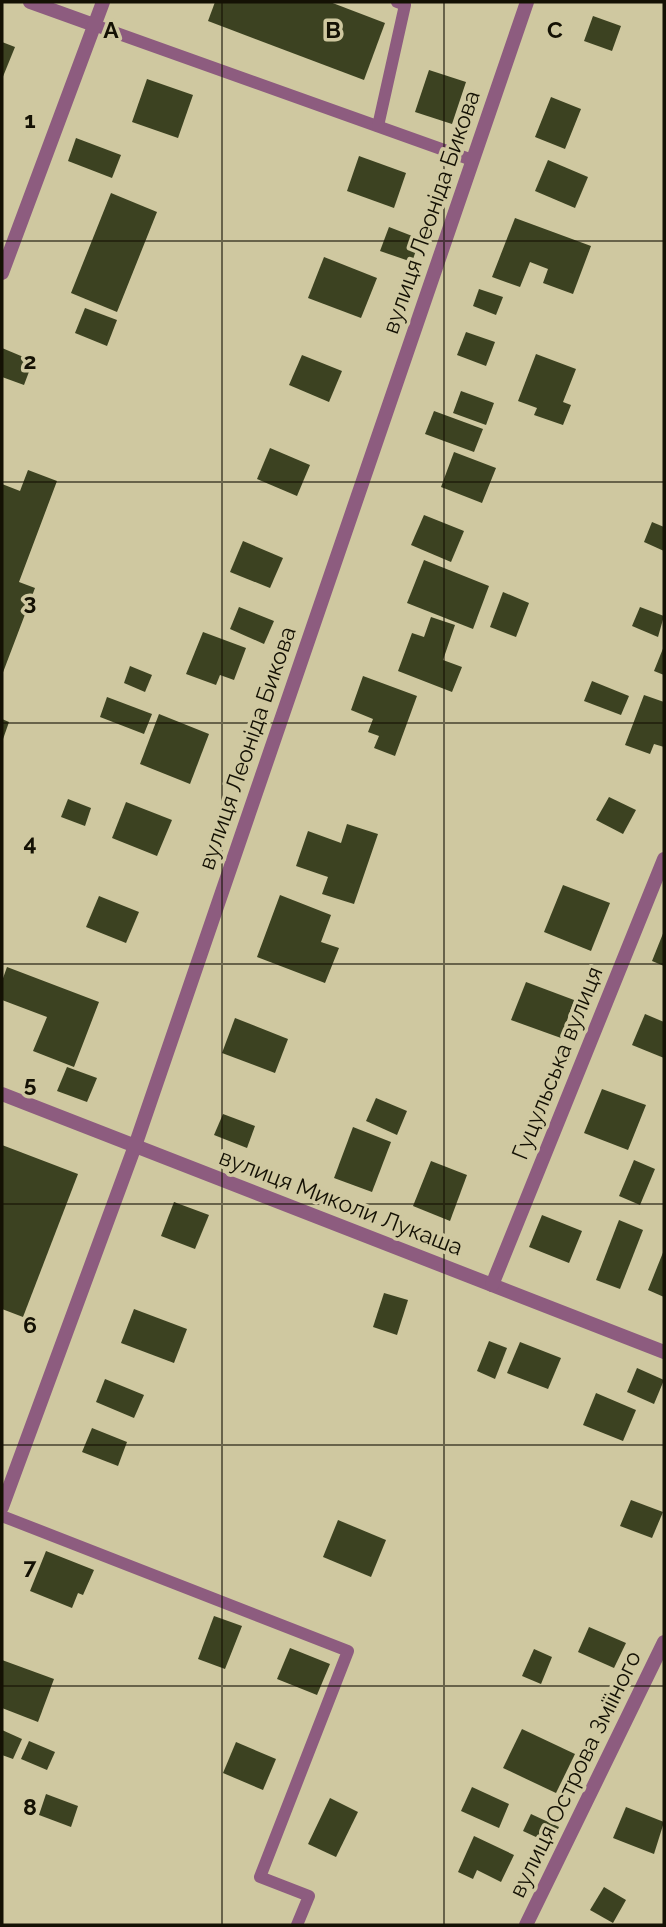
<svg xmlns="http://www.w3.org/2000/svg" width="666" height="1927" font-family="Raleway,sans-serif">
  <rect width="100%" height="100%" fill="#cfc8a0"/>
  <g fill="#3c4221">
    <polygon points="215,2 330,2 385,23 364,80 208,21"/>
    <polygon points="593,16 621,26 612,51 584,41"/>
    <polygon points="2,42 15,47 2,79"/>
    <polygon points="429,70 466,82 452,124 415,112"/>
    <polygon points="147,79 193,95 178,138 132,122"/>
    <polygon points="551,97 581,109 565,149 535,137"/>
    <polygon points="76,138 121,155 112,178 68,161"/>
    <polygon points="359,156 406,173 394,208 347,191"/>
    <polygon points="548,160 588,177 575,208 535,191"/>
    <polygon points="111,193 157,212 117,312 71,293"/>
    <polygon points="515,218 591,246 573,294 543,283 548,269 530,262 520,287 492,277"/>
    <polygon points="389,227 420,239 412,262 380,251"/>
    <polygon points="324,257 377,278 361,318 308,298"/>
    <polygon points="479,289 503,297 496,315 473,306"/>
    <polygon points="85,308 117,320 107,346 75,333"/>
    <polygon points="466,332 495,342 486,366 457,355"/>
    <polygon points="2,348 33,361 24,385 2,377"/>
    <polygon points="536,354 576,369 563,402 571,405 563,425 534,415 537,408 518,401"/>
    <polygon points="302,355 342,371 329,402 289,385"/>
    <polygon points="461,391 494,403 486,425 453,413"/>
    <polygon points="434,411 483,429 474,452 425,434"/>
    <polygon points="270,448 310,465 297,496 257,479"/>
    <polygon points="454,452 496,468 482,503 441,487"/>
    <polygon points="28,470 57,481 19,582 35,588 2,675 2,484 20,491"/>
    <polygon points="424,515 464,531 451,562 411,545"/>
    <polygon points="652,522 664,527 664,551 644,542"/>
    <polygon points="243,541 283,558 270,588 230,572"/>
    <polygon points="424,560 489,586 473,629 407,603"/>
    <polygon points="503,592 529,603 516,637 490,627"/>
    <polygon points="239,607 274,621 264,644 230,629"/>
    <polygon points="640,607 664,616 658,637 632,626"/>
    <polygon points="431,617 455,625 443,660 462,667 452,692 398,671 412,633 424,637"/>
    <polygon points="203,632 246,648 234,680 220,675 216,685 186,674"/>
    <polygon points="664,646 664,675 654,671"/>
    <polygon points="130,666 152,675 145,692 124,683"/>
    <polygon points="363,676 417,696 395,756 374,748 379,736 368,732 373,719 351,710"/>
    <polygon points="592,681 629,696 621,715 584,701"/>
    <polygon points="644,695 664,702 664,747 654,744 650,754 625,745"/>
    <polygon points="107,697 152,714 144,734 100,717"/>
    <polygon points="159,714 209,734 190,784 140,764"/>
    <polygon points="2,719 9,722 2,742"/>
    <polygon points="609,797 636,810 623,834 596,820"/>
    <polygon points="68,799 91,808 85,826 61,817"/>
    <polygon points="126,802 172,820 157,856 112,838"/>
    <polygon points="347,824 378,834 354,904 322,894 328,877 296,866 308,831 341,843"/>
    <polygon points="563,885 610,903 591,951 544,932"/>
    <polygon points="280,895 331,915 321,942 339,948 325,983 257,957"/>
    <polygon points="99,896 139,912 126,943 86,927"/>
    <polygon points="664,931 664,966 652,961"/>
    <polygon points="7,967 99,1002 74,1067 33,1051 47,1017 2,1000 2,981"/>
    <polygon points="526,982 574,1000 561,1038 511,1020"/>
    <polygon points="645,1014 664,1022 664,1058 632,1045"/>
    <polygon points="235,1018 288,1039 275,1073 222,1053"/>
    <polygon points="67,1067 97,1078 87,1102 57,1091"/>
    <polygon points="602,1089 646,1105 628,1150 584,1133"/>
    <polygon points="376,1098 407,1111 397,1135 366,1121"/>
    <polygon points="223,1114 255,1126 247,1148 214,1135"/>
    <polygon points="353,1127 391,1142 372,1192 334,1178"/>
    <polygon points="2,1145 78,1174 23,1317 2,1309"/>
    <polygon points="634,1160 655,1169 640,1205 619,1196"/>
    <polygon points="431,1161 467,1175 450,1221 413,1206"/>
    <polygon points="174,1202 209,1215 195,1249 161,1236"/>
    <polygon points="542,1215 582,1231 569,1263 529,1247"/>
    <polygon points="619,1220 643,1230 620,1289 596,1280"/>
    <polygon points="664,1250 664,1297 648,1290"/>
    <polygon points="384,1293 408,1300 397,1335 373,1327"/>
    <polygon points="134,1309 187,1329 174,1363 121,1343"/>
    <polygon points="489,1341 507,1348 495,1379 477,1371"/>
    <polygon points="520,1342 561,1358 548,1389 507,1373"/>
    <polygon points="637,1368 664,1380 654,1404 627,1392"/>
    <polygon points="105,1379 144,1395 134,1418 96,1402"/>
    <polygon points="596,1393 636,1410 623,1441 583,1425"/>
    <polygon points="92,1428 127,1442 118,1466 82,1452"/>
    <polygon points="631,1500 663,1512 652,1538 620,1526"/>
    <polygon points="338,1520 386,1540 371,1577 323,1557"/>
    <polygon points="46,1551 94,1570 83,1595 78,1593 72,1608 30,1591"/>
    <polygon points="214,1616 242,1626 225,1669 198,1659"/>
    <polygon points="589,1627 626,1643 614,1668 578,1652"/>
    <polygon points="290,1648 330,1664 317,1695 277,1679"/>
    <polygon points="534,1649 552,1657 541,1684 522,1676"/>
    <polygon points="2,1660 54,1679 38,1722 2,1708"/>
    <polygon points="522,1729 575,1754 556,1793 503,1768"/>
    <polygon points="2,1730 22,1739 13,1759 2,1755"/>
    <polygon points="29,1741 55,1752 47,1770 21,1759"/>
    <polygon points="236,1742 276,1759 263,1790 223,1773"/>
    <polygon points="472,1787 509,1804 499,1828 461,1811"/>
    <polygon points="46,1794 78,1806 71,1827 39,1815"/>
    <polygon points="330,1798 358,1812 336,1857 308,1844"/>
    <polygon points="626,1807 664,1822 654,1854 613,1838"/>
    <polygon points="531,1814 559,1827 551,1844 523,1831"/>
    <polygon points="474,1836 514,1855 501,1882 477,1870 473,1879 458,1872"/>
    <polygon points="604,1887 626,1900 613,1923 590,1910"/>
  </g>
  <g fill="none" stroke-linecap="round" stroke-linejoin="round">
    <g stroke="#8d5c7f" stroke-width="12">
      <polyline points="94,25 472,160"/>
      <polyline points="378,126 405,5 397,2"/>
      <polyline points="2,1516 348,1651 260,1877 309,1896 297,1925"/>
    </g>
    <g stroke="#8d5c7f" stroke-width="14">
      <polyline points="30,2 94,25"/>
      <polyline points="2,273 103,2"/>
      <polyline points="2,1094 664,1352"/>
      <polyline points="492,1285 664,859"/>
      <polyline points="2,1507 135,1146 527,2"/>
      <polyline points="526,1925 664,1642"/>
    </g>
  </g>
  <path fill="none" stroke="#141104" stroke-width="2" stroke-opacity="0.55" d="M222,2V1925M444,2V1925M2,241H664M2,482H664M2,723H664M2,964H664M2,1204H664M2,1445H664M2,1686H664"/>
  <g text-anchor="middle" stroke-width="7" stroke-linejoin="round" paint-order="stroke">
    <g font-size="23" fill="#141104" stroke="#cfc8a0">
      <text transform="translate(431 212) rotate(-71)" y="8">вулиця Леоніда Бикова</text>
      <text transform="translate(247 748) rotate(-71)" y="8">вулиця Леоніда Бикова</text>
      <text transform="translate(557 1063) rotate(-68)" y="8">Гуцульська вулиця</text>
      <text transform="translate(341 1202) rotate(21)" y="8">вулиця Миколи Лукаша</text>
      <text transform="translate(575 1774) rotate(-64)" y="8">вулиця Острова Зміїного</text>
    </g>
  </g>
  <g font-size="23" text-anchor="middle" font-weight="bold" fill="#141104" stroke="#cfc8a0" stroke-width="7" stroke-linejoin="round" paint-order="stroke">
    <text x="111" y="38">A</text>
    <text x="333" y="38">B</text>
    <text x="555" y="38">C</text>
    <text x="30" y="128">1</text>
    <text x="30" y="369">2</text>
    <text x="30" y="610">3</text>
    <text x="30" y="851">4</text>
    <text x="30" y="1092">5</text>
    <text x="30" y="1333">6</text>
    <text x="30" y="1574">7</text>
    <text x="30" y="1815">8</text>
  </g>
  <rect width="666" height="1927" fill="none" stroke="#141104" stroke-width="7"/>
</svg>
